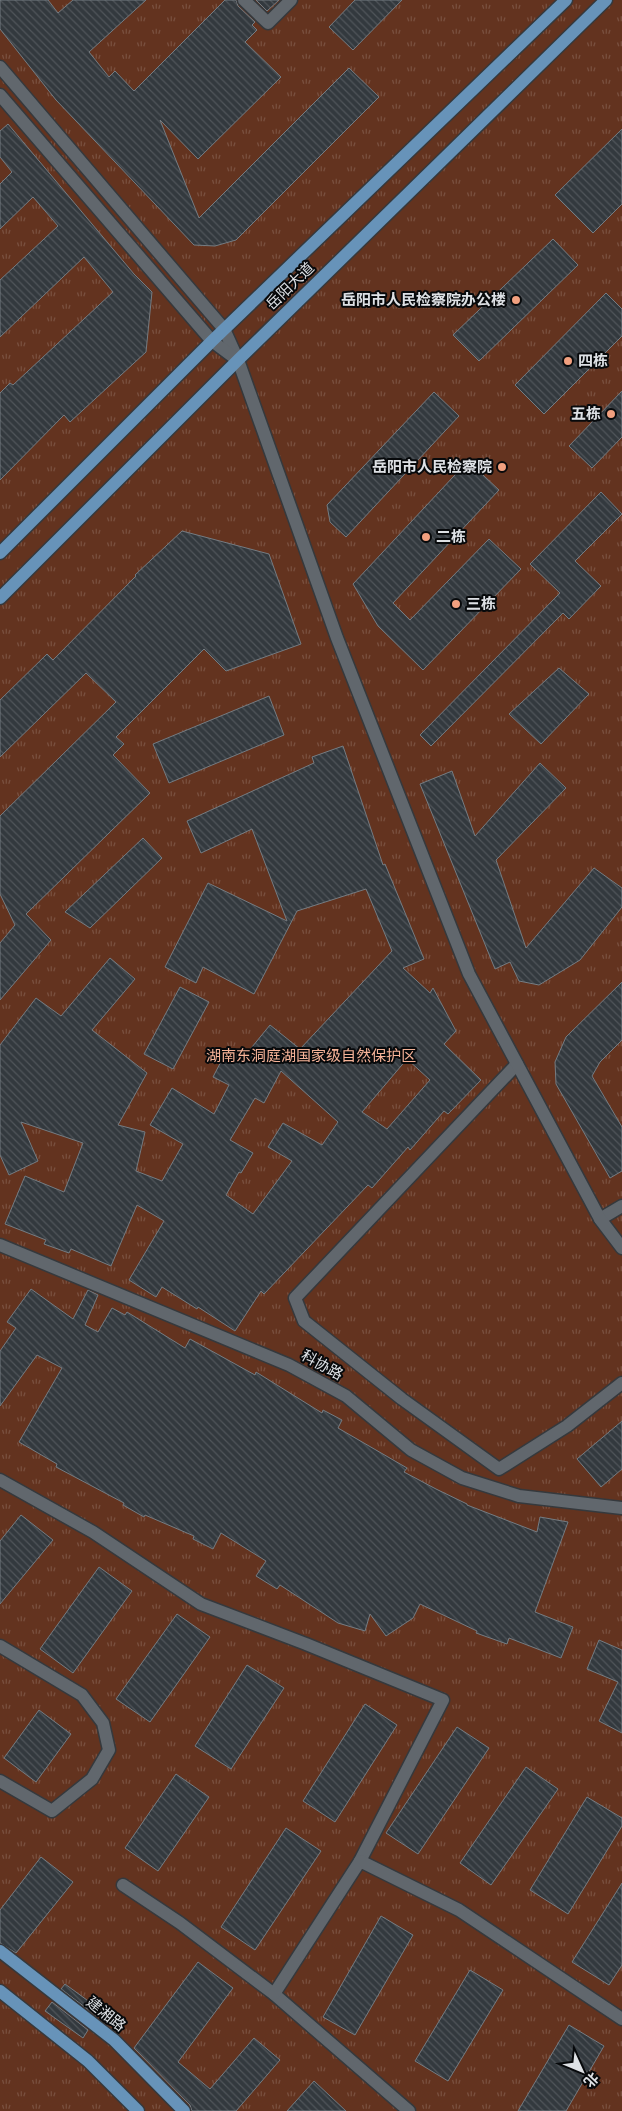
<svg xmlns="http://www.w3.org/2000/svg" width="622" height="2111" font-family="Lato,'Noto Sans SC',sans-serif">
  <defs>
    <pattern id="park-tufts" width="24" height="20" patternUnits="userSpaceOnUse" patternTransform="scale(1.25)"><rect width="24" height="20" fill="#63331f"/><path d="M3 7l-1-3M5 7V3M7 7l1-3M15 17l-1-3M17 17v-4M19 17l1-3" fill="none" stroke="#79503f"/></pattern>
    <pattern id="building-back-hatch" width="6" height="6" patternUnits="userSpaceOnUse" patternTransform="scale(1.25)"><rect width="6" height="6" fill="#33393e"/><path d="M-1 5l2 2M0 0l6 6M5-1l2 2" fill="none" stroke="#50555a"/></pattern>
  </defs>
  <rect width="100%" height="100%" fill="#1a1f24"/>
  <rect fill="url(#park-tufts)" x="0" y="0" width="622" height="2111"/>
  <g fill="url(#building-back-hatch)" stroke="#757c82" fill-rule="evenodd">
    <polygon points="0,0 48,0 58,13 73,0 146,0 89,52 109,77 115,71 134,91 225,0 236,0 238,6 255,22 252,25 257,30 245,42 281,77 198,159 160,120 199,218 349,68 379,97 236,240 215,246 194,245 56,100 0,29"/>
    <polygon points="256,0 279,0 267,11"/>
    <polygon points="355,0 402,0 353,50 329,27"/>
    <polygon points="8,124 134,274 152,292 146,352 70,422 64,415 0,480 0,393 10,383 13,385 113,292 84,257 0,337 0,280 58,226 33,197 0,229 0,184 12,172 0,157 0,131"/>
    <polygon points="622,129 622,204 593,233 555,195"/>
    <polygon points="553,239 578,265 479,361 453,335"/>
    <polygon points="606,293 622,309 622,336 544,414 515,385"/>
    <polygon points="622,391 622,437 592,468 569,446"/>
    <polygon points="434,392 459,416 346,537 330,522 327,505"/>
    <polygon points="468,461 499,490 393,603 410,620 489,539 521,569 423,670 378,626 353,584"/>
    <polygon points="601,492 622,514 575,561 601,586 569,619 563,613 431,746 420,735 560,593 530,564"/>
    <polygon points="182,531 269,554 301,644 226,671 204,649 116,737 124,744 113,755 150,793 26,914 51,940 0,1000 0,943 15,925 0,894 0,816 116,702 86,673 0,757 0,700 47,654 53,660 136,576 135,575"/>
    <polygon points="559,668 589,694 541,744 509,714"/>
    <polygon points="269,696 284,735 169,783 153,744"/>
    <path d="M343,746L383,865L385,864L424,959L403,968L430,993L433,988L456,1031L444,1044L481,1080L448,1114L444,1111L410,1150L408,1147L372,1188L368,1185L264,1294L261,1291L235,1331L198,1307L197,1309L162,1287L156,1297L129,1280L164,1221L137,1205L111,1266L71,1249L69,1253L44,1244L46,1240L5,1224L25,1176L64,1192L83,1143L21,1122L38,1161L9,1175L0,1155V1045L36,998L61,1016L110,958L135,979L92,1030L147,1073L118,1125L145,1132L136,1171L162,1181L183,1144L150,1125L172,1088L214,1114L229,1085L213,1077L227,1050L243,1058L270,1025L300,1049L392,951L366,889L297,911L254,994L203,967L196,983L165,967L208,883L287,921L252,829L201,853L187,821L314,763L312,757ZM407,1059L430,1080L387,1129L362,1112ZM281,1071L338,1122L322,1145L283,1123L268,1147L292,1161L253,1214L226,1195L239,1172L241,1173L253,1153L230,1140L255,1098L264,1103Z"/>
    <polygon points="540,763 566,788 496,860 526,948 594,868 622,888 622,907 580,960 539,985 519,981 510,962 495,969 420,784 452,771 475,836"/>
    <polygon points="143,838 162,858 90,928 65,912"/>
    <polygon points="622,982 622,1040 600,1062 592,1076 622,1127 622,1171 610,1178 556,1084 555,1062 566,1037"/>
    <polygon points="180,987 209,1002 173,1069 144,1054"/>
    <polygon points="31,1289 73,1319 88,1290 98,1295 85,1325 98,1332 112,1308 125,1315 127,1312 185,1348 190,1339 255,1375 256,1372 322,1413 323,1410 342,1420 338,1428 407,1468 404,1472 436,1489 467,1504 467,1505 537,1532 540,1517 568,1522 535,1612 573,1627 561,1658 509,1638 507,1644 476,1633 477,1631 420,1604 413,1618 386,1636 370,1614 365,1631 338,1623 280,1585 277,1589 256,1576 266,1561 221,1533 213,1549 193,1539 194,1536 145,1515 144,1517 123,1505 124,1503 56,1467 57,1464 19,1442 62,1368 37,1355 0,1406 0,1351 16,1328 7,1322"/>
    <polygon points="622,1421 622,1469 601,1487 577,1459"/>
    <polygon points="21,1515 53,1540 0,1604 0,1541"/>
    <polygon points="99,1567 132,1591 73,1673 40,1649"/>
    <polygon points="177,1614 210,1637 150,1722 116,1699"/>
    <polygon points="599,1640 622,1650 622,1733 599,1721 618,1682 587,1669"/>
    <polygon points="247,1665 284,1688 231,1769 195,1746"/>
    <polygon points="365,1704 397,1725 335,1822 303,1801"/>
    <polygon points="39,1710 71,1734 36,1782 4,1758"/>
    <polygon points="457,1727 489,1748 418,1854 386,1833"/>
    <polygon points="526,1767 558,1789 491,1885 460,1863"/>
    <polygon points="176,1774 209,1797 158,1871 125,1848"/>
    <polygon points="587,1797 622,1818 622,1826 568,1914 530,1890"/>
    <polygon points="286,1828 321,1851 255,1950 221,1927"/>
    <polygon points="41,1857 73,1882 16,1953 0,1943 0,1910"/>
    <polygon points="622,1883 622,1965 609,1985 572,1962"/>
    <polygon points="381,1916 413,1935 355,2035 323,2017"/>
    <polygon points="198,1962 233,1988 178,2062 210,2089 254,2038 280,2060 236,2111 192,2111 190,2105 134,2048"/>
    <polygon points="470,1970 503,1990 448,2081 415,2061"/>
    <polygon points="65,1984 102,2011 98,2017 61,1989"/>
    <polygon points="52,2002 88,2030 83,2038 45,2011"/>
    <polygon points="569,2025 604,2046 566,2111 518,2111"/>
    <polygon points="314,2081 346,2111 287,2111"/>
  </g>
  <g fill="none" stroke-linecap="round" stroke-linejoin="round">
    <defs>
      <g id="street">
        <polyline points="244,0 268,23 291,0"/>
        <polyline points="517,1064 295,1298 304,1321 402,1399 499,1469 567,1426 622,1383"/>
        <polyline points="600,1219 622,1206"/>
        <polyline points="0,1245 289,1365 346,1396 411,1450 462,1478 519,1496 622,1508"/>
        <polyline points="0,1480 93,1532 201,1604 306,1644 443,1700 360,1861"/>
        <polyline points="0,1646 82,1695 103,1723 109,1750 92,1779 52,1811 0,1781"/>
        <polyline points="123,1885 180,1923 274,1994 409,2111"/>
        <polyline points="274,1994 360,1861 459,1910 622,2019"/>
      </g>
      <g id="secondary">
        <polyline points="0,67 224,329 238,360 337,638 469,974 600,1219 622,1248"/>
        <polyline points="0,95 212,341 236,359"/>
      </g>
      <g id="primary">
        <polyline points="0,553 212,341 566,0"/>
        <polyline points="0,598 238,360 606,0"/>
        <polyline points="0,1951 114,2040 184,2111"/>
        <polyline points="0,1991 88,2061 138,2111"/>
      </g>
    </defs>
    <use href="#street" stroke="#35393d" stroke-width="15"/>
    <use href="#secondary" stroke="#35393d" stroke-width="15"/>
    <use href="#primary" stroke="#35393d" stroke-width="15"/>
    <use href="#street" stroke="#61676d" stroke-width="12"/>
    <use href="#secondary" stroke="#61676d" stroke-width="12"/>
    <use href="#primary" stroke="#6793b9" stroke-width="12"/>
  </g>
  <g fill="#f2a07f" stroke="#07090b" stroke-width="2">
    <circle cx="516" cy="300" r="5"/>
    <circle cx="568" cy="361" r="5"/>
    <circle cx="611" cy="414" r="5"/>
    <circle cx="502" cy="467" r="5"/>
    <circle cx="426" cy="537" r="5"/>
    <circle cx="456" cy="604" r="5"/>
  </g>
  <g text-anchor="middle" stroke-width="4" stroke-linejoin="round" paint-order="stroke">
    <g font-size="15" fill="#dee1e5" stroke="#07090b">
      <text transform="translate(290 286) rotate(-44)" y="5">岳阳大道</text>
      <text transform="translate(322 1365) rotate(29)" y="5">科协路</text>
      <text transform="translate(106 2014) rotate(39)" y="5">建湘路</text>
    </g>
    <g font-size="15" font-weight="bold" fill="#dee1e5" stroke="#07090b" text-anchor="end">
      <text x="506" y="305">岳阳市人民检察院办公楼</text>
      <text x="578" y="366" text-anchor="start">四栋</text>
      <text x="601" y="419">五栋</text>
      <text x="492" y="472">岳阳市人民检察院</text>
      <text x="436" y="542" text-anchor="start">二栋</text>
      <text x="466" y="609" text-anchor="start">三栋</text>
    </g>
    <g font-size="15" fill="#f6b398" stroke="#07090b">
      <text x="311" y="1061">湖南东洞庭湖国家级自然保护区</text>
    </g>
  </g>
  <g transform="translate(582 2071) rotate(134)" stroke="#07090b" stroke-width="4" paint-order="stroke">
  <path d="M0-4L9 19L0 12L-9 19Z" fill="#dee1e5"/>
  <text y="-8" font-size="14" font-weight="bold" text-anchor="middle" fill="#dee1e5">北</text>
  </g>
</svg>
